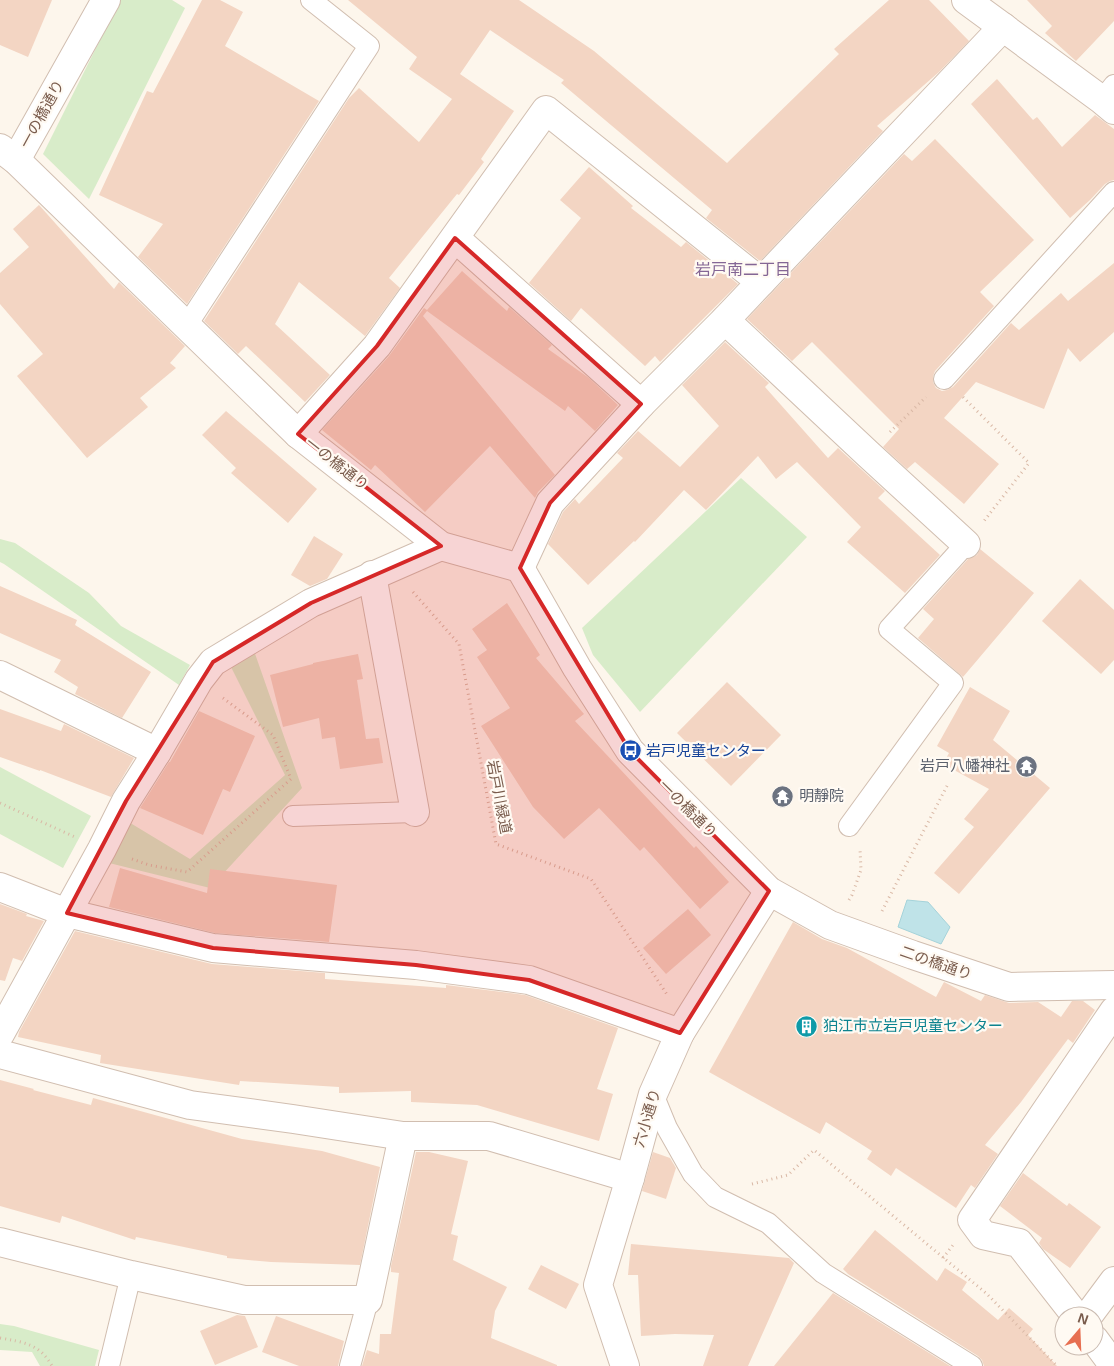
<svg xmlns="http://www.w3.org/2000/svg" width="1114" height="1366" font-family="Helvetica,'Noto Sans JP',sans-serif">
  <rect width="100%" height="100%" fill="#fdf6ec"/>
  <g fill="#d8ecc9">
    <polygon points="120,0 172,0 185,8 89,199 43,154"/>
    <polygon points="741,478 807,537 640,712 593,655 582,628"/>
    <polygon points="0,539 15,543 89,593 121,626 190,665 179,685 4,564 0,562"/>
    <polygon points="253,648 302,788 210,888 109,863 127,821 190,859 285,775 229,663"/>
    <polygon points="0,767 91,816 63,868 0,834"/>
    <polygon points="0,1324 14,1326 99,1350 95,1366 40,1366 32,1352 0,1350"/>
  </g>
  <polygon fill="#bfe3e8" stroke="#a5d3da" points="907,900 928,902 950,927 941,944 898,927"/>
  <g fill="#f3d5c3">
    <polygon points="0,0 52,0 28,57 0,45"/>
    <polygon points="202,0 220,0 243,12 225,46 319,101 187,304 138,257 163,224 99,195 147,91 153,93"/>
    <polygon points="348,0 519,0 594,51 727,163 839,54 834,49 889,0 929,0 969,41 939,72 877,126 883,131 760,261 706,218 712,210 561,83 564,80 490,30 460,74 514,111 481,159 484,162 459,195 457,194 389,278 400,288 365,336 299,282 275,324 330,375 305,402 246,346 238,354 204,321 349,98 359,88 419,142 452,99 409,69 417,57"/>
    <polygon points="1027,0 1114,0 1114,21 1076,61 1045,33 1052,26"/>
    <polygon points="997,79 1033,120 1037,117 1062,147 1095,115 1114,129 1114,180 1110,181 1105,184 1090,200 1070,218 971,104"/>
    <polygon points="935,139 1034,240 980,292 994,306 935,371 933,376 933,382 936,388 942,391 947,390 953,387 1011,323 1019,330 1061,293 1068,301 1114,263 1114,332 1080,362 1068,348 1044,409 976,382 944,418 999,464 964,504 915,462 907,469 883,447 899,429 812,342 792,361 747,319 904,154 912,161"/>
    <polygon points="589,167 633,206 631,208 681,247 686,242 738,284 660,362 655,356 645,366 581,308 571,321 529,283 581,218 560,200"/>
    <polygon points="39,205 114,289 119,282 185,346 170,363 176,368 140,398 148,407 87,458 17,376 43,354 0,304 0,273 29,247 13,229"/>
    <polygon points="462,271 507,311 509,307 552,345 548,349 589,378 618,405 595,431 568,406 565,411 427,311 423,316 555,475 538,492 535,498 490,446 425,512 375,465 371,470 322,430 389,356 424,308 427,310"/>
    <polygon points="725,342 769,383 765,387 828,458 838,448 885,491 878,498 940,555 905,593 847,542 861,527 797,462 776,479 758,456 706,510 684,490 635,542 634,541 588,585 548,544 563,512 575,499 579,504 623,458 617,453 638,431 680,467 719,426 682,385"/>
    <polygon points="226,411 317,489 288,523 231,473 236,468 202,435"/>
    <polygon points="314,536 343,554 327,579 310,586 291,575"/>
    <polygon points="980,549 1034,593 963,677 918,638 934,619 923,609 968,559 977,555"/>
    <polygon points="1080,579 1114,610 1114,660 1101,674 1042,621"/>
    <polygon points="0,586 77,620 75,625 151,672 122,718 75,694 78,687 54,672 61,660 0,633"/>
    <polygon points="507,603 540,655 536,658 584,714 575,721 694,848 696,846 729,882 700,909 644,847 640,851 599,808 564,839 533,807 481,726 510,708 477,657 487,650 472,629"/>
    <polygon points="358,654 363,679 357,680 366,739 379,738 383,763 340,769 335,737 322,739 319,718 283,727 270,675 313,664 313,663"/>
    <polygon points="727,682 781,735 731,786 677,733"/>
    <polygon points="970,687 1010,711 993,740 1050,788 959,894 934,873 974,827 964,819 989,789 943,764 949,753 937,746"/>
    <polygon points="0,709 61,731 64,724 134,758 111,797 40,770 40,771 0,757"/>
    <polygon points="199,711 255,736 230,792 223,789 203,835 140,808 169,762 170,762"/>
    <polygon points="120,868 207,893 210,869 337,885 329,942 215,933 109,907"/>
    <polygon points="0,904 27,914 26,916 44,921 22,961 13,958 5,981 0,980"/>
    <polygon points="688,909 711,935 666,974 643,948"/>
    <polygon points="793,922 822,939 847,948 936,997 944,982 981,1001 985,995 1009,1003 1038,1002 1061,1017 1072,1001 1083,1001 1095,1010 1073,1043 1068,1039 1021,1102 985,1145 998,1154 975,1188 971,1185 956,1208 896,1168 891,1176 867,1159 872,1151 826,1122 820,1134 709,1072"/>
    <polygon points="75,931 212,964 325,973 325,979 446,988 446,985 525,995 618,1028 597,1089 613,1094 599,1141 477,1105 411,1102 411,1091 339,1093 339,1087 240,1081 239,1085 100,1063 101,1055 18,1037 19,1032"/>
    <polygon points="0,1080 34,1089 33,1090 91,1105 93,1098 242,1139 322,1151 380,1167 360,1265 271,1262 227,1258 227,1256 136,1237 135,1240 62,1216 60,1223 0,1206"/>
    <polygon points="416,1152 429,1152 468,1161 451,1234 458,1236 453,1260 507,1287 495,1311 491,1338 557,1365 557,1366 362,1366 367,1350 379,1354 380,1334 391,1334 399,1273 391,1272 391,1266"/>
    <polygon points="653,1152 670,1158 676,1168 666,1199 642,1191"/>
    <polygon points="1023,1173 1067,1206 1069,1203 1101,1227 1070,1268 1043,1249 1039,1243 1042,1238 1000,1206"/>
    <polygon points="875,1230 937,1281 945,1268 967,1282 962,1290 998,1320 1009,1308 1033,1329 1028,1335 1057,1366 984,1366 982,1360 978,1356 848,1274 843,1269"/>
    <polygon points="631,1244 789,1258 794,1263 748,1366 703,1366 714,1335 675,1334 641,1336 638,1275 628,1275"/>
    <polygon points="541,1265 579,1284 566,1309 528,1289"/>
    <polygon points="833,1293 950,1366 774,1366"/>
    <polygon points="237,1315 245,1316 258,1347 215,1365 200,1331"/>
    <polygon points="276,1316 344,1341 338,1366 299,1366 262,1352"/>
  </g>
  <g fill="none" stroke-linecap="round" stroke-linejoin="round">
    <defs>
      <g id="service">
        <polyline points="1102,100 1114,85"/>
        <polyline points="187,325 369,46 311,0"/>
        <polyline points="944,379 1114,192"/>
        <polyline points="293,816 415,812"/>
        <polyline points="849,826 953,683 889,629 966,544"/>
        <polyline points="653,1094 667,1128 693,1174 715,1197 768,1223 823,1273 972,1366"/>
        <polyline points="109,1366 131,1275"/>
        <polyline points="350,1366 368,1300"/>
      </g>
      <g id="minor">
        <polyline points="966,0 1102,100 1114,110"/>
        <polyline points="0,148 16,160 298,434 441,546 520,568 577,668 630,751 769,891 830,925 913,955 1009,987 1114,985"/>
        <polyline points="16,160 106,0"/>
        <polyline points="455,238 641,404 725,320 1003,27"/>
        <polyline points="725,320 868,454 966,544"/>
        <polyline points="298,434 377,346 546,110 761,282"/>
        <polyline points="520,568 550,503 641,404"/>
        <polyline points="372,575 415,812"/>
        <polyline points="0,675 157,752"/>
        <polyline points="0,887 67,913 213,948 416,965 529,980 680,1033"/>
        <polyline points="0,1034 102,849 126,801 157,752 199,680 213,662 311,603 441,546"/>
        <polyline points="0,1054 190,1105 293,1119 403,1136 489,1136 630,1178"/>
        <polyline points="0,1242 131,1275 244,1300 368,1300 403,1136"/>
        <polyline points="1076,1316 1019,1243 983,1235 972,1220 1114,1011"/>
        <polyline points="1088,1316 1114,1281"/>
        <polyline points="1094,1339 1114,1366"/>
        <polyline points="625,1366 598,1285 630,1178 653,1094 680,1033 769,891"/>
      </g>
    </defs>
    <use href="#service" stroke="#d1beb0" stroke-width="22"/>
    <use href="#minor" stroke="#d1beb0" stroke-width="30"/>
    <g stroke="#d9b8a5" stroke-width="3" stroke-dasharray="1 4" stroke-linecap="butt">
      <polyline points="963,397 1029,463 984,521"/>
      <polyline points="890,432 926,397"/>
      <polyline points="413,592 459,644 496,844 591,879 668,996"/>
      <polyline points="0,803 75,837"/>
      <polyline points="132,859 149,865 187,872 291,779 273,735 223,698"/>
      <polyline points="849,900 852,895 861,870 860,849"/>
      <polyline points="882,911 948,784"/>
      <polyline points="752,1184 788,1175 814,1150 987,1294 1057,1366"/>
      <polyline points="943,1258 953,1245"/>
      <path d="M0,1338C23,1342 40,1344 52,1366"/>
    </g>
    <use href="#service" stroke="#fff" stroke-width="20"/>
    <use href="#minor" stroke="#fff" stroke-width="28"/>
  </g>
  <path fill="#d62828" fill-opacity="0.2" stroke="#d62828" stroke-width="4" stroke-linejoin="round" d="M455,238L641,404L550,503L520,568L630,751L769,891L680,1033L529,980L416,965L213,948L67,913L126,801L213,662L311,603L441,546L298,434L377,346Z"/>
  <defs>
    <symbol id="bus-disc" viewBox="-11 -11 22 22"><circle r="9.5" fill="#1a4fb4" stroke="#fffaf3"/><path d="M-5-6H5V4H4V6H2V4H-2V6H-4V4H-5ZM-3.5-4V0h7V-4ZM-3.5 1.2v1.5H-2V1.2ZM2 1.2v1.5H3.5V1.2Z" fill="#fff"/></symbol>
    <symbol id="temple-disc" viewBox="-11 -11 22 22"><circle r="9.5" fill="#6b7280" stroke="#fffaf3"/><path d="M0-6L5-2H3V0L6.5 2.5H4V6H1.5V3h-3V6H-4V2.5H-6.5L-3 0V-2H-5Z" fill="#fff"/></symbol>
    <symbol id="building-disc" viewBox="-11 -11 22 22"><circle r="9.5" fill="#0f9aa8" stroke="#fffaf3"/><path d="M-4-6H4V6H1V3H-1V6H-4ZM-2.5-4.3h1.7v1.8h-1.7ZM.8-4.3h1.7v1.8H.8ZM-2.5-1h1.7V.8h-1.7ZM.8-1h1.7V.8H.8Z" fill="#fff"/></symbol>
  </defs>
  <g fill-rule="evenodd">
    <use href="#bus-disc" x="618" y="738" width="25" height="25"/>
    <use href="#temple-disc" x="1014" y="754" width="25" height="25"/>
    <use href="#temple-disc" x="770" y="784" width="25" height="25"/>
    <use href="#building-disc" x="794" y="1014" width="25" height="25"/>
  </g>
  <g text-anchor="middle" stroke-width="4.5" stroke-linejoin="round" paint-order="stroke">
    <g font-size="15" fill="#7a5c4d" stroke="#fffaf3">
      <text transform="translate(42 114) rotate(-61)" y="5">一の橋通り</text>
      <text transform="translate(337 464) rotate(38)" y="5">一の橋通り</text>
      <text transform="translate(499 797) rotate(79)" y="5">岩戸川緑道</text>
      <text transform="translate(688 809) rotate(45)" y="5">一の橋通り</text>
      <text transform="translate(936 963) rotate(19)" y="5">二の橋通り</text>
      <text transform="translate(647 1118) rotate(-73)" y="5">六小通り</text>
    </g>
    <g font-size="15" fill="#164399" stroke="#fffaf3" text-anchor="start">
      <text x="646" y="756">岩戸児童センター</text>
    </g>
    <g font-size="15" fill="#5b616d" stroke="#fffaf3" text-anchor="end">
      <text x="1010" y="771">岩戸八幡神社</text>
      <text x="799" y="801" text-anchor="start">明靜院</text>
    </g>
    <g font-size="15" fill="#0d838f" stroke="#fffaf3" text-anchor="start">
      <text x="823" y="1031">狛江市立岩戸児童センター</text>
    </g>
    <g font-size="16" fill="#846695" stroke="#fffaf3">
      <text x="743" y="275">岩戸南二丁目</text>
    </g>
  </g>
  <g transform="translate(1079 1331) rotate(19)"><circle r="24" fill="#fffaf3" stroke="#cabbb1"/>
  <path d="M0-4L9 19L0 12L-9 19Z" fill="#e76f51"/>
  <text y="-8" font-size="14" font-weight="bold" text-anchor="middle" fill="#7a5c4d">N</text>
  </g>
</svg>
